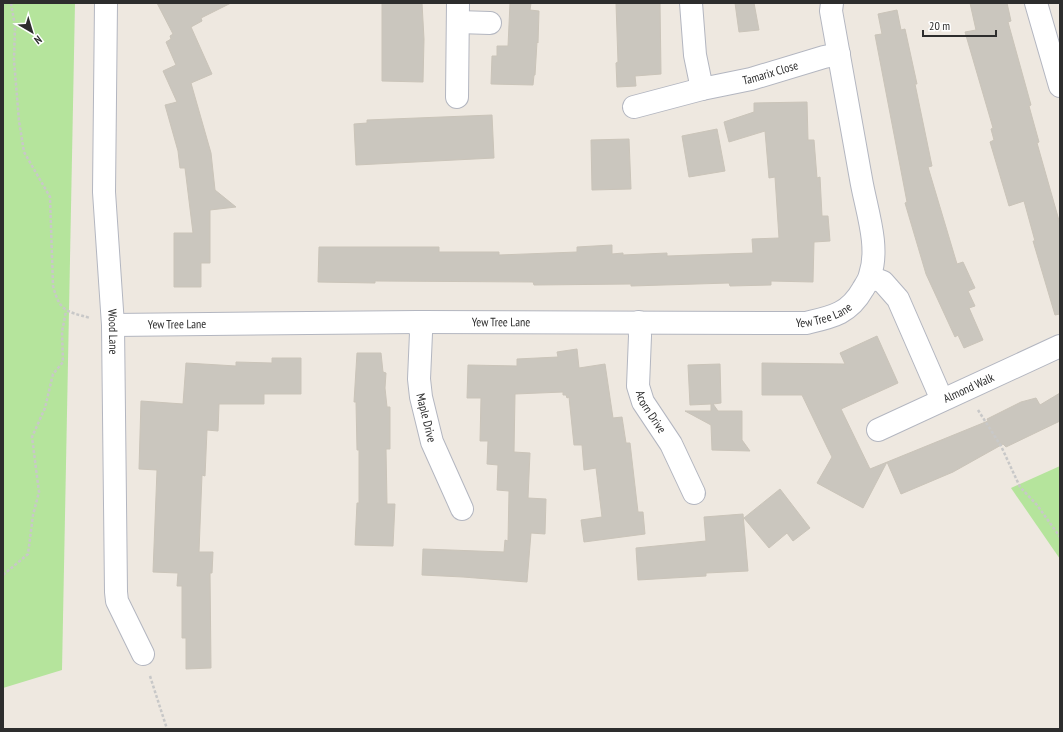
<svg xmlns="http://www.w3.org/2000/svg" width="1063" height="732" font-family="'PT Sans Narrow',sans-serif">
  <rect width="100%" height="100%" fill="#eee8e0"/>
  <g fill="#b5e49c">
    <polygon points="3,3 75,3 62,670 3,688"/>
    <polygon points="1060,466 1060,559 1011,488"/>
  </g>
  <g fill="#cac6be" stroke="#cac4b9">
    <polygon points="157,3 231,3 201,18 202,21 191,27 212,74 191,83 211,153 215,190 236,207 210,210 210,263 201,263 201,287 174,287 174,233 193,233 185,168 180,168 178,151 165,105 177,102 163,71 176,65 166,42 171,39 170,36 173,34"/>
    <polygon points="382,3 422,3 424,39 423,82 382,81"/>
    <polygon points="510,3 531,3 530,10 539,11 538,43 537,42 535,75 534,75 533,85 491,84 492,56 497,56 497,46 508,46"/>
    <polygon points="616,3 660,3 661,74 635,76 636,86 617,87 616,63 618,62"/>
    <polygon points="735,3 754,3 759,30 739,32"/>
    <polygon points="970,3 1007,3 1011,21 1008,22 1031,105 1029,106 1039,142 1037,143 1060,224 1060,314 1055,315 1033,241 1035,241 1024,201 1009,206 990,142 994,140 991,129 993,128 965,32 976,30"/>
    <polygon points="897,10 901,30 905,29 917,84 915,84 932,166 928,167 957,264 963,262 975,288 968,291 975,306 969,308 983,340 964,348 958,335 955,337 926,274 905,203 907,202 875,35 882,34 878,14"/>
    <polygon points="807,102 808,140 814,140 817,178 820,177 822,216 828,216 830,241 814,242 813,282 771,281 771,285 730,286 729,283 631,286 631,284 534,285 533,282 375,281 375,283 318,282 319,247 439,247 439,252 499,252 499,255 577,252 577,247 612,245 612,254 623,253 623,255 667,253 667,256 753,253 752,239 779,238 775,177 769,178 765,131 729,142 724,122 754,112 754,103"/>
    <polygon points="492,115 494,158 356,165 354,124 367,123 367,120"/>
    <polygon points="717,129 725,171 689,177 682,136"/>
    <polygon points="629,139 631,189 592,190 591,140"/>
    <polygon points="877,336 898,383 841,409 870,469 988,421 987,419 1021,402 1036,398 1040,405 1060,393 1060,421 1006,447 1003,444 953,472 901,494 887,462 863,508 817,483 832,457 827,447 802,395 762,395 762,363 845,364 840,353"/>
    <polygon points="577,349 579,368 605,364 613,418 622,417 626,443 630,443 638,512 643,512 645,534 584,542 581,520 602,517 596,468 584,470 582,445 574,445 569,397 567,398 566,395 563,395 563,392 515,394 514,452 530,453 528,498 546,499 545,534 531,533 527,582 463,577 422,575 423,549 504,552 505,540 508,541 509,491 497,490 498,465 487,464 488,441 480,441 481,398 467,398 468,365 517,366 517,359 558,357 557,352"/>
    <polygon points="357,353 381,353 383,372 386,373 385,388 387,407 390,407 390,449 386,449 387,504 395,504 393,546 355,545 357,503 359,503 359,450 357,450 356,402 354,402"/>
    <polygon points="272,358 301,358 301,394 264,394 264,404 219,404 218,431 207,430 205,476 202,475 199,552 213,552 212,573 210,573 211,668 186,669 186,638 182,638 182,586 177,586 178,573 153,572 157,470 139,469 141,401 183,404 186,363 236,366 236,362 272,363"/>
    <polygon points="720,364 721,403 713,404 718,411 742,411 742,440 750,451 712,450 711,425 685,411 711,411 711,404 690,405 688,365"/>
    <polygon points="780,489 810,528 793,541 787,533 769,548 744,518"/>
    <polygon points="743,514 748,571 706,573 706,576 638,580 636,548 706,541 704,517"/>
  </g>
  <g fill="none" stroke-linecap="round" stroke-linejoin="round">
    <defs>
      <g id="minor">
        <path id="s1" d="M106,3L104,192L113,325L116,592L117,601L143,654"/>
        <path id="s2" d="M691,3L695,55L702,89L751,79L824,57L839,54"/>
        <polyline points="1036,3 1060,86"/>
        <polyline points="458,22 490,23"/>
        <polyline points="457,97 458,3"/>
        <polyline points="634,107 702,89"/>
        <polyline points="870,277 883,282 898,299 942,400"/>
        <path id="s3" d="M418,322L421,333L419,379L421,397L432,442L462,509"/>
        <path id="s4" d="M639,322L640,336L638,386L643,402L671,444L694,493"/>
        <path id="s5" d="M113,325L418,322L806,323C832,317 849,314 863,289C866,284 869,280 870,275C880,246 866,209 861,179C851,123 841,67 831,11L832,3"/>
        <path id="s6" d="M878,430L1060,346"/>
      </g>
    </defs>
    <use href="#minor" stroke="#b3b6c0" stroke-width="24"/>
    <g stroke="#c8c8c8" stroke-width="2.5" stroke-dasharray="3 2" stroke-linecap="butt">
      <path d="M11,3L15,26L14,60L19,121L24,152L50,197L53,286C60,312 66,311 90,318"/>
      <polyline points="978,410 1001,446 1020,487 1037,505 1060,537"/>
      <polyline points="3,575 28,554 33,515 39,492 32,437 45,408 53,374 63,362 62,332 66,311"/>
      <polyline points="150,676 167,729"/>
    </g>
    <use href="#minor" stroke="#fff" stroke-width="22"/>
  </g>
  <g text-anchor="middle" stroke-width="3" stroke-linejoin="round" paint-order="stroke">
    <g font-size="12" fill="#2d2d2d" stroke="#fff">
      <text dy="4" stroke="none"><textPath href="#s2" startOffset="157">Tamarix Close</textPath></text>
      <text dy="4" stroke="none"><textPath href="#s5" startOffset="712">Yew Tree Lane</textPath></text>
      <text dy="4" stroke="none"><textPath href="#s5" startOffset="388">Yew Tree Lane</textPath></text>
      <text dy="4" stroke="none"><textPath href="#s5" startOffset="64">Yew Tree Lane</textPath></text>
      <text dy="4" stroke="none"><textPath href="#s1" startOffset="329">Wood Lane</textPath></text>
      <text dy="4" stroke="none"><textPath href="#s6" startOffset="100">Almond Walk</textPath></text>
      <text dy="4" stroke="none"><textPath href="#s4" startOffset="93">Acorn Drive</textPath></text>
      <text dy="4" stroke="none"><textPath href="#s3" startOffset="97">Maple Drive</textPath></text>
    </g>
  </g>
  <rect width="1063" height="732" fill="none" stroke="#2d2d2d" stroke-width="8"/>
  <g transform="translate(32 32) rotate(142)" stroke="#ffffff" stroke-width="3" paint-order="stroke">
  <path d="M0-3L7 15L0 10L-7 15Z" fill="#2d2d2d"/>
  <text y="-6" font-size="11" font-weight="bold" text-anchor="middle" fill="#2d2d2d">N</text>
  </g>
  <path d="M923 30v6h73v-6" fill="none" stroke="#2d2d2d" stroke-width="2"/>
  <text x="929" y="30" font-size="12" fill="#2d2d2d" stroke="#ffffff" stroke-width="3" paint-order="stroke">20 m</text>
</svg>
